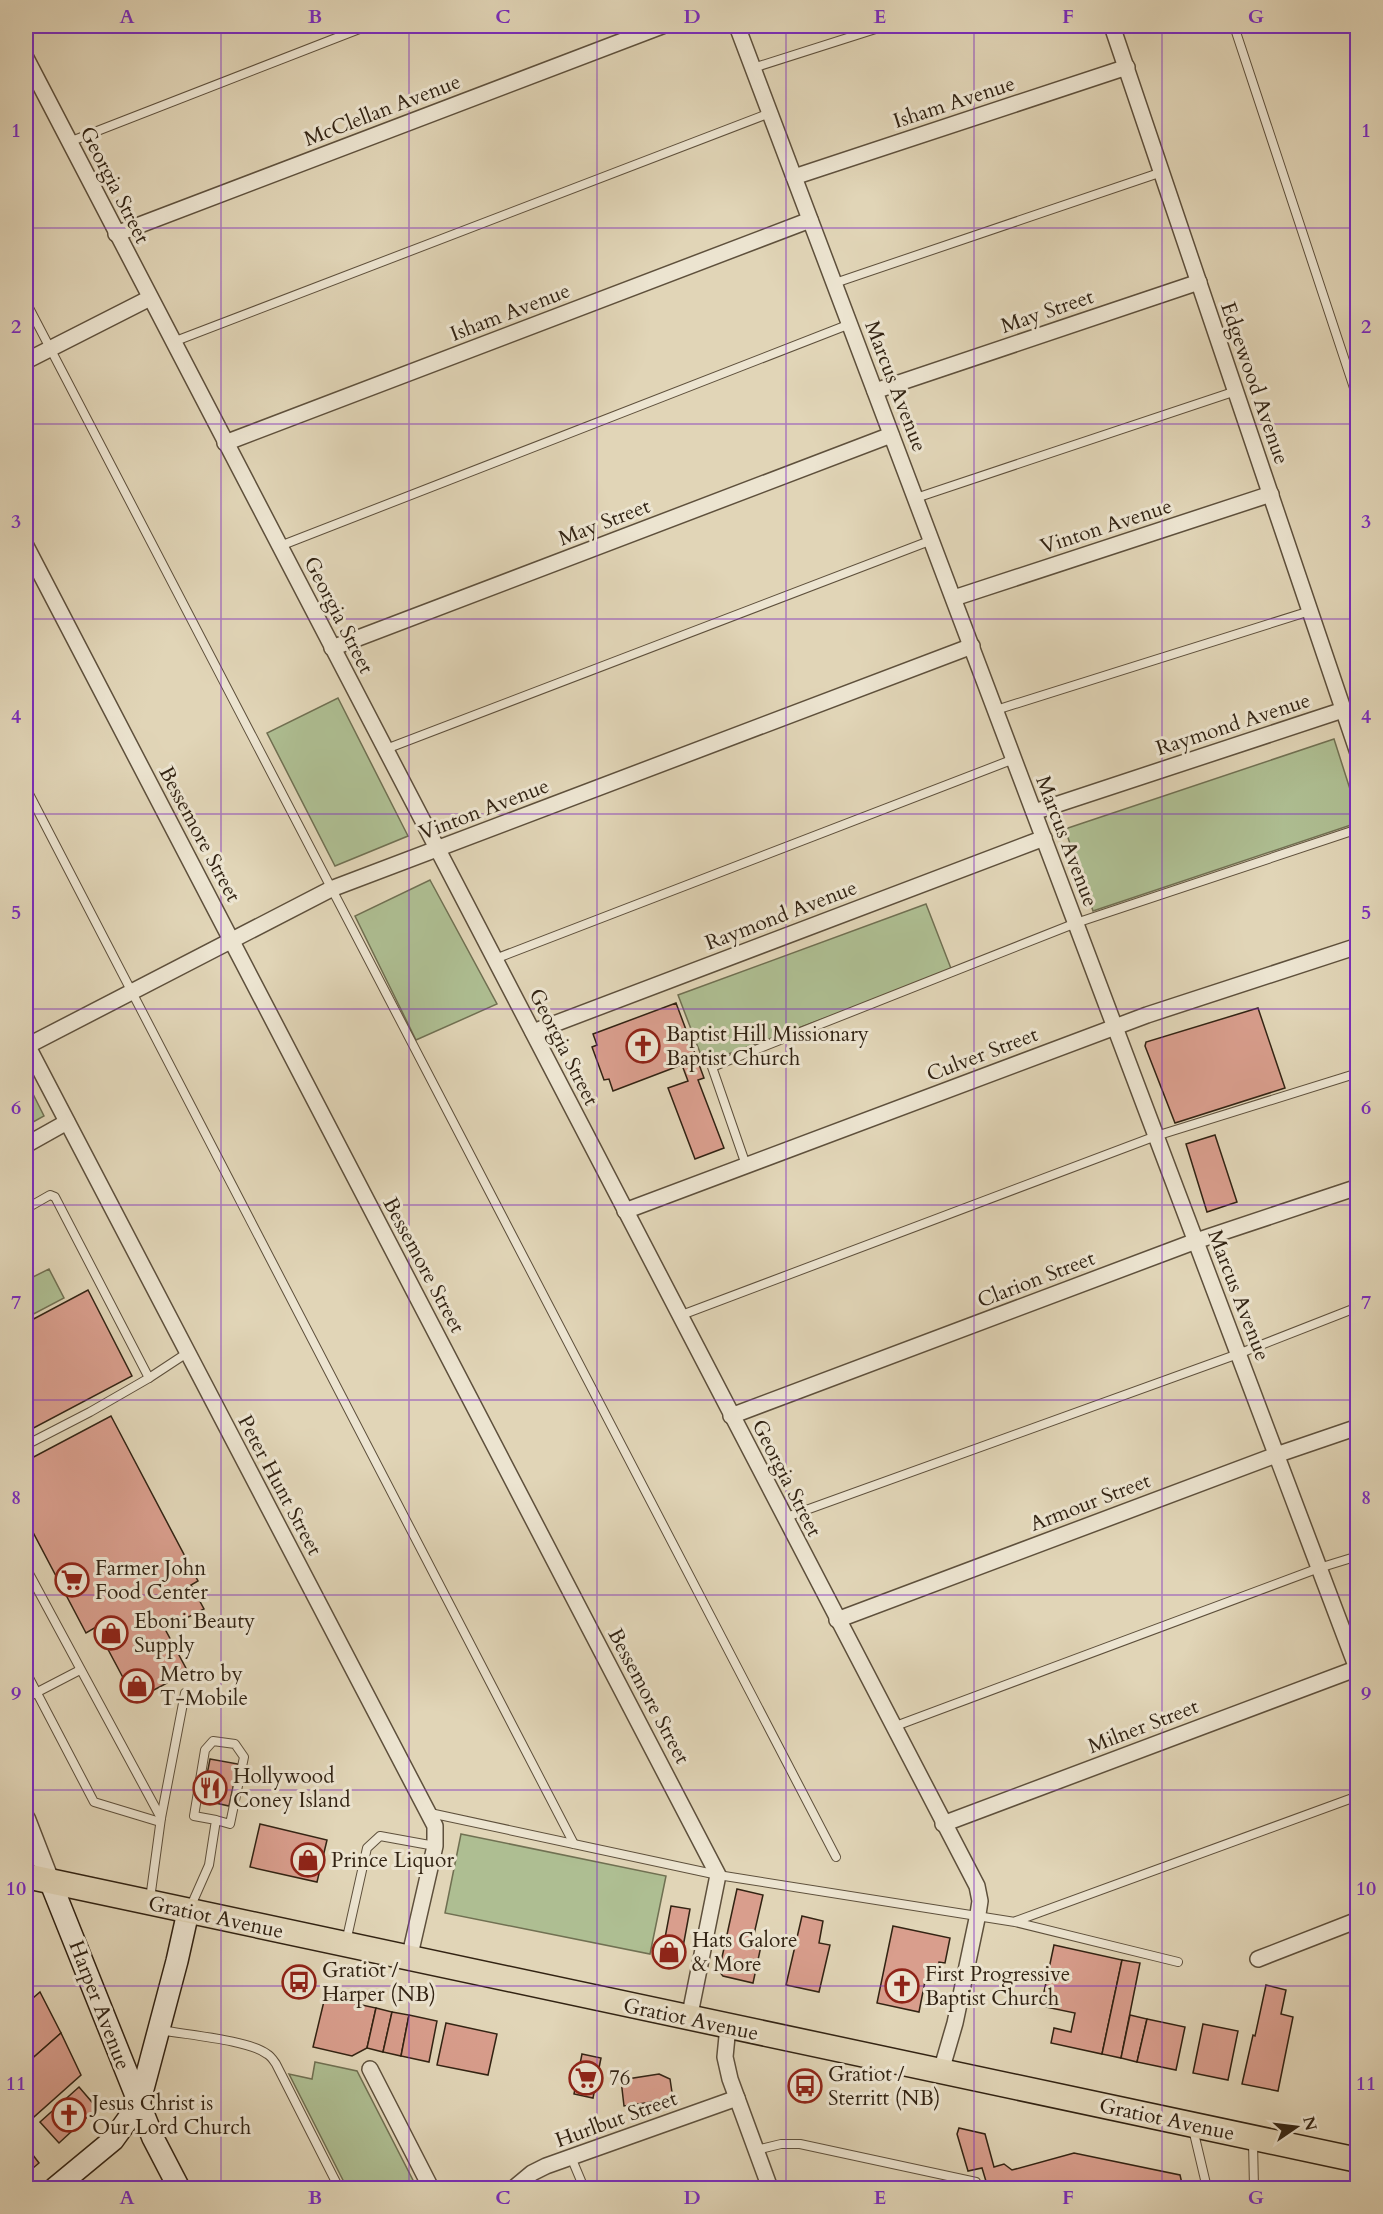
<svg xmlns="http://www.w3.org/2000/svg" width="1383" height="2214" font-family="Cardo,serif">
  <rect width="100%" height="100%" fill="#e1d5b7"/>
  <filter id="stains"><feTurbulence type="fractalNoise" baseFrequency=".00333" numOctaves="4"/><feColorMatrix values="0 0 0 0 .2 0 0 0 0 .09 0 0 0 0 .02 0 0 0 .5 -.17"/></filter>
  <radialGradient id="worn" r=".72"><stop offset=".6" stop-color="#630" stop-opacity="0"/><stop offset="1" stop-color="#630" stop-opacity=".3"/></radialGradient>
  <g fill="#aebe92" stroke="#707052" stroke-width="1.5">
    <polygon points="338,698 408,836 335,866 267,733"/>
    <polygon points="1334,739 1357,811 1357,823 1093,911 1065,829"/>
    <polygon points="430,880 497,1004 416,1040 355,916"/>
    <polygon points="926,904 952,971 704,1063 678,995"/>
    <polygon points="26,1080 44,1116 26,1126"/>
    <polygon points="26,1268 31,1278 49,1269 64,1298 26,1318"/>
    <polygon points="461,1834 666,1876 650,1954 445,1913"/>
    <polygon points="315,2062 357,2071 417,2188 347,2188 289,2074 312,2079"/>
  </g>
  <g fill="#d99e8d" stroke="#322313" stroke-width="1.5">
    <polygon points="676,1003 697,1059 613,1091 609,1079 604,1080 592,1047 597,1045 593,1034"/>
    <polygon points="1258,1008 1285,1088 1175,1123 1145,1046 1146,1042"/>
    <polygon points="697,1059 704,1078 698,1080 724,1148 695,1159 668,1088 688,1081 682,1065"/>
    <polygon points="1215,1135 1237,1202 1207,1212 1186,1144"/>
    <polygon points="88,1290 132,1376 26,1432 26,1323"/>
    <polygon points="111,1416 198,1581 191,1585 204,1609 165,1629 188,1672 135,1700 96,1627 86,1633 26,1519 26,1461"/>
    <polygon points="210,1759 238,1764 229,1806 202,1800"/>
    <polygon points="260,1824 327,1840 317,1882 250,1867"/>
    <polygon points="737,1889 763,1895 752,1943 761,1946 753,1983 723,1976 719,1971"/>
    <polygon points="671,1906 690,1909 681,1958 673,1962 661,1959"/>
    <polygon points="802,1916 823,1921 819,1943 830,1945 819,1992 786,1985"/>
    <polygon points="893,1926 950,1938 945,1963 939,1962 938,1968 928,1966 919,2012 877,2003"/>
    <polygon points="1054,1945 1122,1960 1102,2054 1051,2043 1054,2028 1071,2032 1075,2013 1041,2006"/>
    <polygon points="1122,1960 1140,1963 1121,2058 1102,2054"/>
    <polygon points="1266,1985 1286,1990 1281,2014 1293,2017 1278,2091 1242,2084 1253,2035 1255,2036"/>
    <polygon points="40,1992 61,2033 26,2064 26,2004"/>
    <polygon points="325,1997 376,2008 367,2048 352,2056 313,2047"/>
    <polygon points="376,2008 392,2012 383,2052 367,2048"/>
    <polygon points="392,2012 409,2015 401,2056 383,2052"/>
    <polygon points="409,2015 437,2021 429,2062 401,2056"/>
    <polygon points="1130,2015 1147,2019 1137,2062 1121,2058"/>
    <polygon points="1147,2019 1185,2027 1176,2070 1137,2062"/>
    <polygon points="446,2023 497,2034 488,2075 437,2065"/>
    <polygon points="1203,2024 1238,2031 1228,2080 1193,2073"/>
    <polygon points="61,2033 81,2075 26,2124 26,2064"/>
    <polygon points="582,2054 601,2058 593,2098 574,2094"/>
    <polygon points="659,2074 670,2079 673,2099 624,2106 621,2080"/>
    <polygon points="79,2087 97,2108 59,2143 40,2122"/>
    <polygon points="959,2128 985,2134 994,2167 1004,2164 1012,2170 1074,2153 1180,2175 1183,2188 988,2188 982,2168 968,2171 957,2134"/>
    <polygon points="26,2146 39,2163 26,2174"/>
  </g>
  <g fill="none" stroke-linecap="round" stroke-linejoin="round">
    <defs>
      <g id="service">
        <polyline points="1234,26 1358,400"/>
        <polyline points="753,68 885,26"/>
        <polyline points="69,142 367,26"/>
        <polyline points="835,283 1162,172"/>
        <polyline points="26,302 836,1857"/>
        <polyline points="173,342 770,113"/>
        <polyline points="916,498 1236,391"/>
        <polyline points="280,546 850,324"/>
        <polyline points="996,710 1310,611"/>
        <polyline points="386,749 932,540"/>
        <polyline points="26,788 574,1844"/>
        <polyline points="495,959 1014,759"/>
        <polyline points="746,1165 712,1067 1076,923 1358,829"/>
        <polyline points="26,1196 26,1201"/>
        <polyline points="26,1206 29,1207 50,1195 55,1197 149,1378 187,1353"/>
        <polyline points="679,1316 1156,1136 1358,1073"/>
        <polyline points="26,1445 90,1412 149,1378"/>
        <polyline points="784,1518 1238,1354 1358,1307"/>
        <polyline points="26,1568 161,1818"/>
        <polyline points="26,1672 94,1802 160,1822"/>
        <polyline points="26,1698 80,1670"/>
        <polyline points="893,1727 1319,1568 1358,1556"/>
        <polyline points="430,1813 718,1875 1015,1922 1178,1962"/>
        <polyline points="150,1899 161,1818 185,1693"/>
        <polyline points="190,1908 209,1865 216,1820 230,1824 244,1757 235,1744 213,1741 205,1750 194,1816 216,1820"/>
        <polyline points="1016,1921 1358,1796"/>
        <polyline points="346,1942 367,1848 380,1836 435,1846"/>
        <path d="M161,2030C187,2035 249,2040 267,2054C271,2056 274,2061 276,2064L339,2188"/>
        <polyline points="1193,2129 1207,2188"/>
        <polyline points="1253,2142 1254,2188"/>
        <polyline points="756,2150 781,2144 800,2144 976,2182 977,2188"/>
        <polyline points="571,2157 584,2188"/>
      </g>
      <g id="minor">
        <polyline points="737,26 1358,1671"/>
        <polyline points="1112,26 1358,753"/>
        <polyline points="26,58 977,1886 980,1901 978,1914 955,2023 941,2071"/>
        <polyline points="794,177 1127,67"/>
        <polyline points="116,234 662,26"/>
        <polyline points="26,361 150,298"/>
        <polyline points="875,391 1199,282"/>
        <polyline points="225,443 810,220"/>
        <polyline points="26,546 718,1875 689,2019"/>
        <polyline points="954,598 1271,494"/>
        <polyline points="332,648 891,435"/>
        <polyline points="1034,812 1343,710"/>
        <polyline points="533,1032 1044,838"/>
        <polyline points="26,1043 435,1826 435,1846 409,1959"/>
        <polyline points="27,1046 331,889 972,646"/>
        <polyline points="26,1145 67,1122"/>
        <polyline points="625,1211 1147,1015 1358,946"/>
        <polyline points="731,1416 1196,1241 1358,1187"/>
        <polyline points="837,1620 1276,1455 1358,1427"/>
        <polyline points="943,1824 1358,1668"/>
        <polyline points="1258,1959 1358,1920"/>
        <polyline points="728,2026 725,2057 730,2079 770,2188"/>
        <polyline points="370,2069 431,2188"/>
        <polyline points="514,2188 532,2173 546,2166 737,2098"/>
      </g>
      <polyline id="tertiary" points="26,1819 50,1881"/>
      <g id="secondary">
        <polyline points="50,1881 153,2138 179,2188"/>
        <polyline points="55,2188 113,2140 139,2104 177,1961 188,1912"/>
      </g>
      <polyline id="primary" points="26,1876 1358,2160"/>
    </defs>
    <use href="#service" stroke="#5e503c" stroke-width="10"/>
    <use href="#minor" stroke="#5e503c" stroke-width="18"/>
    <use href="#tertiary" stroke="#5e503c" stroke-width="21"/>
    <use href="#secondary" stroke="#322313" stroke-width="24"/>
    <use href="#primary" stroke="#322313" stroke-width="27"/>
    <use href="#service" stroke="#ece4d0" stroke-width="8"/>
    <use href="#minor" stroke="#ece4d0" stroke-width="15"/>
    <use href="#tertiary" stroke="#ece4d0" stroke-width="18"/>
    <use href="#secondary" stroke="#ece4d0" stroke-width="21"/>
    <use href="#primary" stroke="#e1d5b7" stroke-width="24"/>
  </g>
  <path fill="none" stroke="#7b2cbf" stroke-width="1.5" stroke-opacity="0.55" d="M221,26V2188M409,26V2188M597,26V2188M786,26V2188M974,26V2188M1162,26V2188M26,228H1358M26,424H1358M26,619H1358M26,814H1358M26,1009H1358M26,1205H1358M26,1400H1358M26,1595H1358M26,1790H1358M26,1986H1358"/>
  <defs>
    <symbol id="church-ring" viewBox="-11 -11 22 22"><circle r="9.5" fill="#ece4d0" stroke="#8f2418" stroke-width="1.5"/><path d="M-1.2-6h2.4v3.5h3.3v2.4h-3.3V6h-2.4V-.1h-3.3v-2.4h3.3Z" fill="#8f2418"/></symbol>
    <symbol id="supermarket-ring" viewBox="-11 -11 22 22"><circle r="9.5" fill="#ece4d0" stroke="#8f2418" stroke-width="1.5"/><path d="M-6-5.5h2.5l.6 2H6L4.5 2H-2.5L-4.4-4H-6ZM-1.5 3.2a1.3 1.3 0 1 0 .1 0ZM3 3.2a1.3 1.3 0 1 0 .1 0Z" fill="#8f2418"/></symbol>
    <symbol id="shop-ring" viewBox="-11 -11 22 22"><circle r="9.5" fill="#ece4d0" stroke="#8f2418" stroke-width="1.5"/><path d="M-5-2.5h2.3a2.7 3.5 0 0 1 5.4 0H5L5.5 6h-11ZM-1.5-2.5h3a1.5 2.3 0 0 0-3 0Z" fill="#8f2418"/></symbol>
    <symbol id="restaurant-ring" viewBox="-11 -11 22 22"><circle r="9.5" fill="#ece4d0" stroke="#8f2418" stroke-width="1.5"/><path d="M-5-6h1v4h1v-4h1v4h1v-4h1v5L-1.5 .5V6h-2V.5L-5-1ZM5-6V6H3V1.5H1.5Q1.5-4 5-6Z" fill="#8f2418"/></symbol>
    <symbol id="bus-ring" viewBox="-11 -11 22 22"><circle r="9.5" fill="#ece4d0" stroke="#8f2418" stroke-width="1.5"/><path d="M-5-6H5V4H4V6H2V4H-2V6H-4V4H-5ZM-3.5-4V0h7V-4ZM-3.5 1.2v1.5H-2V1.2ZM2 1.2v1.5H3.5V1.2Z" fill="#8f2418"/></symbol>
  </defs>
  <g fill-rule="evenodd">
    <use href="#church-ring" x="624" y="1027" width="38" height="38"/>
    <use href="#supermarket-ring" x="53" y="1561" width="38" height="38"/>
    <use href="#shop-ring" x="92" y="1614" width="38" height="38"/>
    <use href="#shop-ring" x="118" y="1667" width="38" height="38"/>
    <use href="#restaurant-ring" x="191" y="1769" width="38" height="38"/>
    <use href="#shop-ring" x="289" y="1841" width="38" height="38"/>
    <use href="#shop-ring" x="650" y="1933" width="38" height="38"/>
    <use href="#bus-ring" x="280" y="1963" width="38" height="38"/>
    <use href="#church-ring" x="883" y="1967" width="38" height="38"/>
    <use href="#supermarket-ring" x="567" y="2059" width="38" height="38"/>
    <use href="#bus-ring" x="786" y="2067" width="38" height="38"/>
    <use href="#church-ring" x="50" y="2096" width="38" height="38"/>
  </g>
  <g text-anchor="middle" stroke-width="6" stroke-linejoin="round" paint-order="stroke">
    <g font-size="21" fill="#322313" stroke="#ece4d0">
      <text transform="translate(954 102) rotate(-18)" y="7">Isham Avenue</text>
      <text transform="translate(382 110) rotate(-21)" y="7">McClellan Avenue</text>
      <text transform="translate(115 185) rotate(63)" y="7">Georgia Street</text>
      <text transform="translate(1047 311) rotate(-19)" y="7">May Street</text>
      <text transform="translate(510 312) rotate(-21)" y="7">Isham Avenue</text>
      <text transform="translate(1255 383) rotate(71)" y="7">Edgewood Avenue</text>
      <text transform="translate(896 386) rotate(69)" y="7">Marcus Avenue</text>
      <text transform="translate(604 522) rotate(-21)" y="7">May Street</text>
      <text transform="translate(1106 526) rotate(-18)" y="7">Vinton Avenue</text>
      <text transform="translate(339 615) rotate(63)" y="7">Georgia Street</text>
      <text transform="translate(1233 724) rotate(-18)" y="7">Raymond Avenue</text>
      <text transform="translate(484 809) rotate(-21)" y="7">Vinton Avenue</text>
      <text transform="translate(200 834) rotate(62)" y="7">Bessemore Street</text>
      <text transform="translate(1067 841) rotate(69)" y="7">Marcus Avenue</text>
      <text transform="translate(781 915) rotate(-21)" y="7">Raymond Avenue</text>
      <text transform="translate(564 1047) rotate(63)" y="7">Georgia Street</text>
      <text transform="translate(982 1054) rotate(-21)" y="7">Culver Street</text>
      <text transform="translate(424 1265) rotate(62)" y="7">Bessemore Street</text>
      <text transform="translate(1036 1279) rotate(-21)" y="7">Clarion Street</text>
      <text transform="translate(1239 1295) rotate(69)" y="7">Marcus Avenue</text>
      <text transform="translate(787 1478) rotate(63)" y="7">Georgia Street</text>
      <text transform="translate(280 1485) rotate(62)" y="7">Peter Hunt Street</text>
      <text transform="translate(1090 1502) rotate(-21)" y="7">Armour Street</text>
      <text transform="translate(649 1696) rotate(62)" y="7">Bessemore Street</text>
      <text transform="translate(1143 1726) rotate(-21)" y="7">Milner Street</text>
      <text transform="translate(216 1917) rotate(12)" y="7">Gratiot Avenue</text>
      <text transform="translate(100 2005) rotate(69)" y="7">Harper Avenue</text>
      <text transform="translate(691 2019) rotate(12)" y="7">Gratiot Avenue</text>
      <text transform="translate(616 2119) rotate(-20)" y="7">Hurlbut Street</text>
      <text transform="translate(1167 2119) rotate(12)" y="7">Gratiot Avenue</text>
    </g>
    <g font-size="21" fill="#322313" stroke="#ece4d0" text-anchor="start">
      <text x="666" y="1041">Baptist Hill Missionary<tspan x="666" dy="24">Baptist Church</tspan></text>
      <text x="95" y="1575">Farmer John<tspan x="95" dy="24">Food Center</tspan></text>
      <text x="134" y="1628">Eboni Beauty<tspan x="134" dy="24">Supply</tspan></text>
      <text x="160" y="1681">Metro by<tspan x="160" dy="24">T-Mobile</tspan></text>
      <text x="233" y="1783">Hollywood<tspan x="233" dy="24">Coney Island</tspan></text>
      <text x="331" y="1867">Prince Liquor</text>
      <text x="692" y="1947">Hats Galore<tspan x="692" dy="24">&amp; More</tspan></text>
      <text x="322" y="1977">Gratiot /<tspan x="322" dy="24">Harper (NB)</tspan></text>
      <text x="925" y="1981">First Progressive<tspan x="925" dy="24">Baptist Church</tspan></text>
      <text x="828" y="2081">Gratiot /<tspan x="828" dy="24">Sterritt (NB)</tspan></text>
      <text x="609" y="2085">76</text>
      <text x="92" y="2110">Jesus Christ is<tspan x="92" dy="24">Our Lord Church</tspan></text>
    </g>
  </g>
  <rect width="1383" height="2214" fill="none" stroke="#e1d5b7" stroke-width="66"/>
  <g transform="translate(1296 2127) rotate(76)" stroke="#ece4d0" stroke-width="4.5" paint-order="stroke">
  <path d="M0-4.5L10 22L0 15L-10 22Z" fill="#322313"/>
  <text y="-9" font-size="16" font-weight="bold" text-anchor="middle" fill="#322313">N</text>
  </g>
  <rect x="33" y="33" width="1317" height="2148" fill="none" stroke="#7b2cbf" stroke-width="2"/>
  <g font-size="20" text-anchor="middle" font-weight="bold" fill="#7b2cbf">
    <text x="127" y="23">A</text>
    <text x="315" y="23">B</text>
    <text x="503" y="23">C</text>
    <text x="692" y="23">D</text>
    <text x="880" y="23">E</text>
    <text x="1068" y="23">F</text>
    <text x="1256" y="23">G</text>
    <text x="16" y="137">1</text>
    <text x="1366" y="137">1</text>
    <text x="16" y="333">2</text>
    <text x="1366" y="333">2</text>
    <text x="16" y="528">3</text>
    <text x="1366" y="528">3</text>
    <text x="16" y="723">4</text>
    <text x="1366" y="723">4</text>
    <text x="16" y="919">5</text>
    <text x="1366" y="919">5</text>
    <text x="16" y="1114">6</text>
    <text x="1366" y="1114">6</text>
    <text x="16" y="1309">7</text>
    <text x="1366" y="1309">7</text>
    <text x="16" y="1504">8</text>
    <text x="1366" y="1504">8</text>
    <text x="16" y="1700">9</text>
    <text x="1366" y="1700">9</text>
    <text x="16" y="1895">10</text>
    <text x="1366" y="1895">10</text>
    <text x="16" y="2090">11</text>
    <text x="1366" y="2090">11</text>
    <text x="127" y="2204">A</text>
    <text x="315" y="2204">B</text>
    <text x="503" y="2204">C</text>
    <text x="692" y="2204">D</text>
    <text x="880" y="2204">E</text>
    <text x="1068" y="2204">F</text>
    <text x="1256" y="2204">G</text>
  </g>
  <rect width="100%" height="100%" filter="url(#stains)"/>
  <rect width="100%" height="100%" fill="url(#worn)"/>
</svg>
